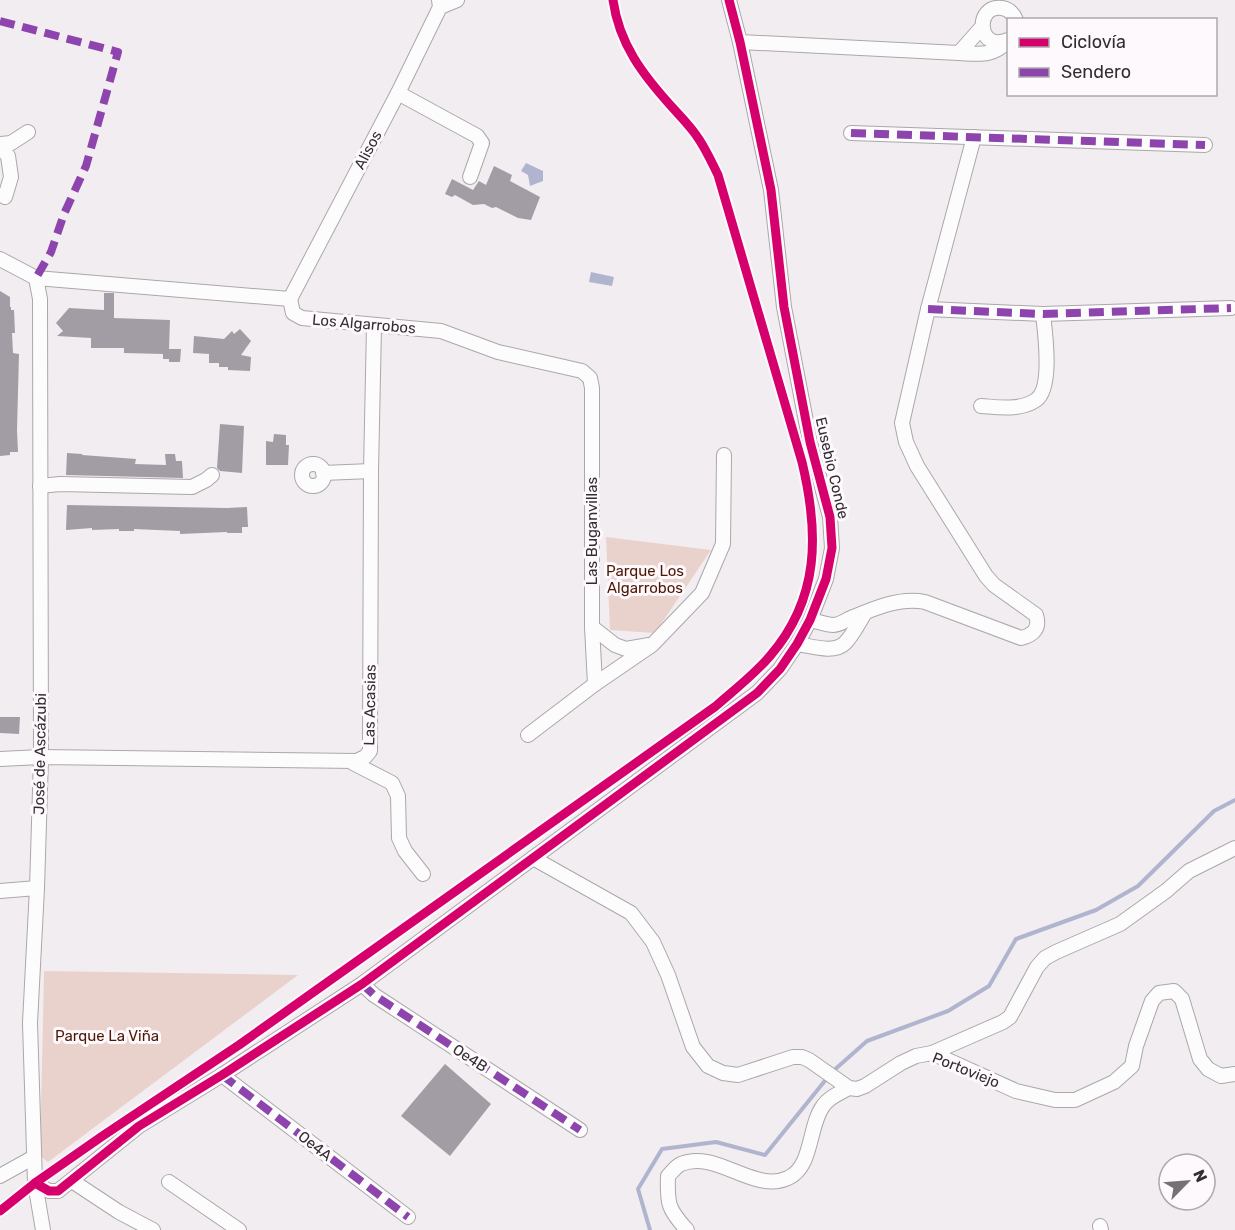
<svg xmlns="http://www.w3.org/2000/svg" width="1235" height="1230" font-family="Rubik,sans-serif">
  <rect width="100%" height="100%" fill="#f2edf1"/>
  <g fill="#ead2cc">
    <polygon points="606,537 711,550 655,633 610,630"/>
    <polygon points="44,971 298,975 48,1162 40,1156"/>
  </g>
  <g fill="#b0b4cf">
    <polygon points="526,163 543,171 543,181 530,186 528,175 521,171"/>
    <polygon points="591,272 614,277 612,286 589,282"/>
  </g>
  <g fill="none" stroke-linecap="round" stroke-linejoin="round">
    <polyline stroke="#b0b4cf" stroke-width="4" points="650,1230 638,1189 662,1149 716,1142 765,1155 832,1072 867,1041 948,1011 989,986 1016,939 1096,910 1138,886 1214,811 1235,800"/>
  </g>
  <g fill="#a29da5">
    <polygon points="494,166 512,175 510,181 540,197 531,220 518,218 496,207 492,208 484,204 473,205 455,195 452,197 445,194 452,179 473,190 479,181 486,185"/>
    <polygon points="0,291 10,297 10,307 11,307 11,310 14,310 15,333 12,333 13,353 19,354 17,430 18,452 10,452 10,455 0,456"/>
    <polygon points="104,293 114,293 114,318 170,320 169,349 181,349 180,362 169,362 169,359 163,359 163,354 124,353 124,348 91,348 91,338 57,336 63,331 56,323 69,308 104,310"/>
    <polygon points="240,329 251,341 241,355 251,357 250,371 228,370 228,367 219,367 219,363 209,363 209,354 193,353 194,336 224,339 232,331 234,334"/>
    <polygon points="220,424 244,426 242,473 220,471 217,468"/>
    <polygon points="274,434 286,435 286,445 289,445 288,465 266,465 266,441 273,442"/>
    <polygon points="67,453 82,454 82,455 136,459 135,464 166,465 165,454 175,454 176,461 182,461 183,478 66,475"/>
    <polygon points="67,505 227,508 247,507 248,527 242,527 242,533 227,533 227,532 180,534 180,531 134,529 134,531 119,531 119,529 92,530 92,528 66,530"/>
    <polygon points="0,717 20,717 19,734 0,733"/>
    <polygon points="445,1064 491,1104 450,1156 401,1116"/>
  </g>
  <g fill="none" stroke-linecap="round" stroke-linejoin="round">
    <defs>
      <g id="minor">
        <polyline points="440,7 457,0"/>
        <path d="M1008,40C977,53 974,4 1002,8C1009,9 1013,13 1016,20"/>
        <path d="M740,42L959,53C980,54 992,57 1008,41"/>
        <polyline points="959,53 982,27"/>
        <polyline points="398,93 477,136 482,143 470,177"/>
        <polyline points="851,133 1205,145"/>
        <polyline points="0,144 11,143 28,132"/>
        <polyline points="0,147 8,156 11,177 5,197"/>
        <polyline points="0,259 36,278 290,299"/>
        <polyline points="36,278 40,299 41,757 37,888 30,1023 35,1183 43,1230"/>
        <polyline points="290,299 293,313 302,318 441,331 498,352 582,371 590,378 592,388 592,627 595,684"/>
        <polyline points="290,299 398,93 440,7 439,0"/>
        <polyline points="928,309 1043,314 1231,308"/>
        <path d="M981,406C998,407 1020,411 1036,400C1053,388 1045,332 1043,314"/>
        <circle cx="313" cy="475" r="11"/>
        <polyline points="323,473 371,471"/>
        <polyline points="40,486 60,484 192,487 206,480 212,475"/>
        <path d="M810,620C817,621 826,625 833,625C840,625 846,620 851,618C875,608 900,597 925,602L1021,638C1034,635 1040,628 1036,615L994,585L986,576L917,466L906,442L902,423L928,309L974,137"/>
        <polyline points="592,627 615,645 626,649 649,645"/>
        <path d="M797,644C811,646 834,654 845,643C853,635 859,622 865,613"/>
        <polyline points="528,735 595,684 652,645 702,593 723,544 724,455"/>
        <polyline points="0,759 41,757 357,761 365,757 370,751 371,471 374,326"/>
        <polyline points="352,761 353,763 392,783 398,796 399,838 405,851 423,874"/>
        <polyline points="533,858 631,913 653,942 668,975 693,1047 708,1066 723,1073 738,1075 793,1057 802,1057 809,1060 849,1088 857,1089 865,1086 901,1063 916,1056 932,1053 1016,1091 1055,1100 1075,1100 1114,1082 1132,1066 1136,1046 1152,1001 1159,993 1174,991 1182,999 1200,1059 1208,1069 1221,1076 1235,1074"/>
        <polyline points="0,891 37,888"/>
        <polyline points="362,984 374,995 580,1130"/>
        <polyline points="932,1053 1003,1022 1010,1017 1037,967 1045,958 1056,952 1120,924 1166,891 1189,871 1235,848"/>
        <polyline points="222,1075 408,1217"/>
        <polyline points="0,1176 34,1157"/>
        <polyline points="72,1181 119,1212 153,1230"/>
        <polyline points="169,1182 239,1230"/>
        <polyline points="35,1183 49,1191 58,1191 139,1126 222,1075 362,984 757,693 780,669 797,644 810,620 826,579 832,548 830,517 810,442 784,307 771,190 740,42 729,0"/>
        <polyline points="1100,1226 1101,1230"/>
        <path d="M687,1230C668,1209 667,1204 668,1176C672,1172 676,1166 681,1164C716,1149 754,1194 788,1178C813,1167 808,1127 823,1106C829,1097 840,1093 849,1088"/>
      </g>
    </defs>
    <use href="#minor" stroke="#aba7aa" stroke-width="16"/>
    <use href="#minor" stroke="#fdfcfd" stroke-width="14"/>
    <g stroke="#8e44ad" stroke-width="8" stroke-dasharray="15 8" stroke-linecap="butt">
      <polyline points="0,21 118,52 86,166 64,214 51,252 36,278"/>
      <polyline points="851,133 1205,145"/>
      <polyline points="928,309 1043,314 1231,308"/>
      <polyline points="362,984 374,995 580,1130"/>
      <polyline points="222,1075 408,1217"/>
    </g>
    <defs>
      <g id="cycleway">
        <polyline points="35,1183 49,1191 58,1191 139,1126 222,1075 362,984 757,693 780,669 797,644 810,620 826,579 832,548 830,517 810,442 784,307 771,190 740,42 729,0"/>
        <path d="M0,1211L35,1183L101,1137L239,1045L716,706C734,690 754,675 770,656C820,598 819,533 802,462L718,175C711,161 705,147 696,135C689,125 680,116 672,107C643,75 619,44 613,0"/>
      </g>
    </defs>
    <use href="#cycleway" stroke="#fef9fd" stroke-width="13"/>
    <use href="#cycleway" stroke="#d6006c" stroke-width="9"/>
  </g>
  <g text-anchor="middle" stroke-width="6" stroke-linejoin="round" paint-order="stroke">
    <g font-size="15" fill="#322e31" stroke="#fef9fd">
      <text transform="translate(368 150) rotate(-62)" y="5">Alisos</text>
      <text transform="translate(364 324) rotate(5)" y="5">Los Algarrobos</text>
      <text transform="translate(832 468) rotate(77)" y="5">Eusebio Conde</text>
      <text transform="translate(592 531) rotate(-90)" y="5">Las Buganvillas</text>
      <text transform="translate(370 705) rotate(-89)" y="5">Las Acasias</text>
      <text transform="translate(40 754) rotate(-89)" y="5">José de Ascázubi</text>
      <text transform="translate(470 1058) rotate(33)" y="5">Oe4B</text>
      <text transform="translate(966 1070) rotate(22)" y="5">Portoviejo</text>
      <text transform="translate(315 1146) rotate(38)" y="5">Oe4A</text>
    </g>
    <g font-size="15" fill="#4d1803" stroke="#fef9fd">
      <text x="645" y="576">Parque Los<tspan x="645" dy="17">Algarrobos</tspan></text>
      <text x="107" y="1041">Parque La Viña</text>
    </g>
  </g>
  <rect x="1007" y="18" width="210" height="78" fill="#fef9fd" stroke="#aca8ab" stroke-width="1.5"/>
  <rect x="1019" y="38" width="30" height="9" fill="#d6006c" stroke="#aca8ab" stroke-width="1.5"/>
  <text x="1061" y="48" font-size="18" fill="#322e31">Ciclovía</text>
  <rect x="1019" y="68" width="30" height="9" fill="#8e44ad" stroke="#aca8ab" stroke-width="1.5"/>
  <text x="1061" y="78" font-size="18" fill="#322e31">Sendero</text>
  <g transform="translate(1187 1182) rotate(65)"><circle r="28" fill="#fef9fd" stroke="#aca8ab" stroke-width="1.5"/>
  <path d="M0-4.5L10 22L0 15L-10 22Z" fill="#757174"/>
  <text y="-9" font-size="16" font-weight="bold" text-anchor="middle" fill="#322e31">N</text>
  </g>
</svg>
